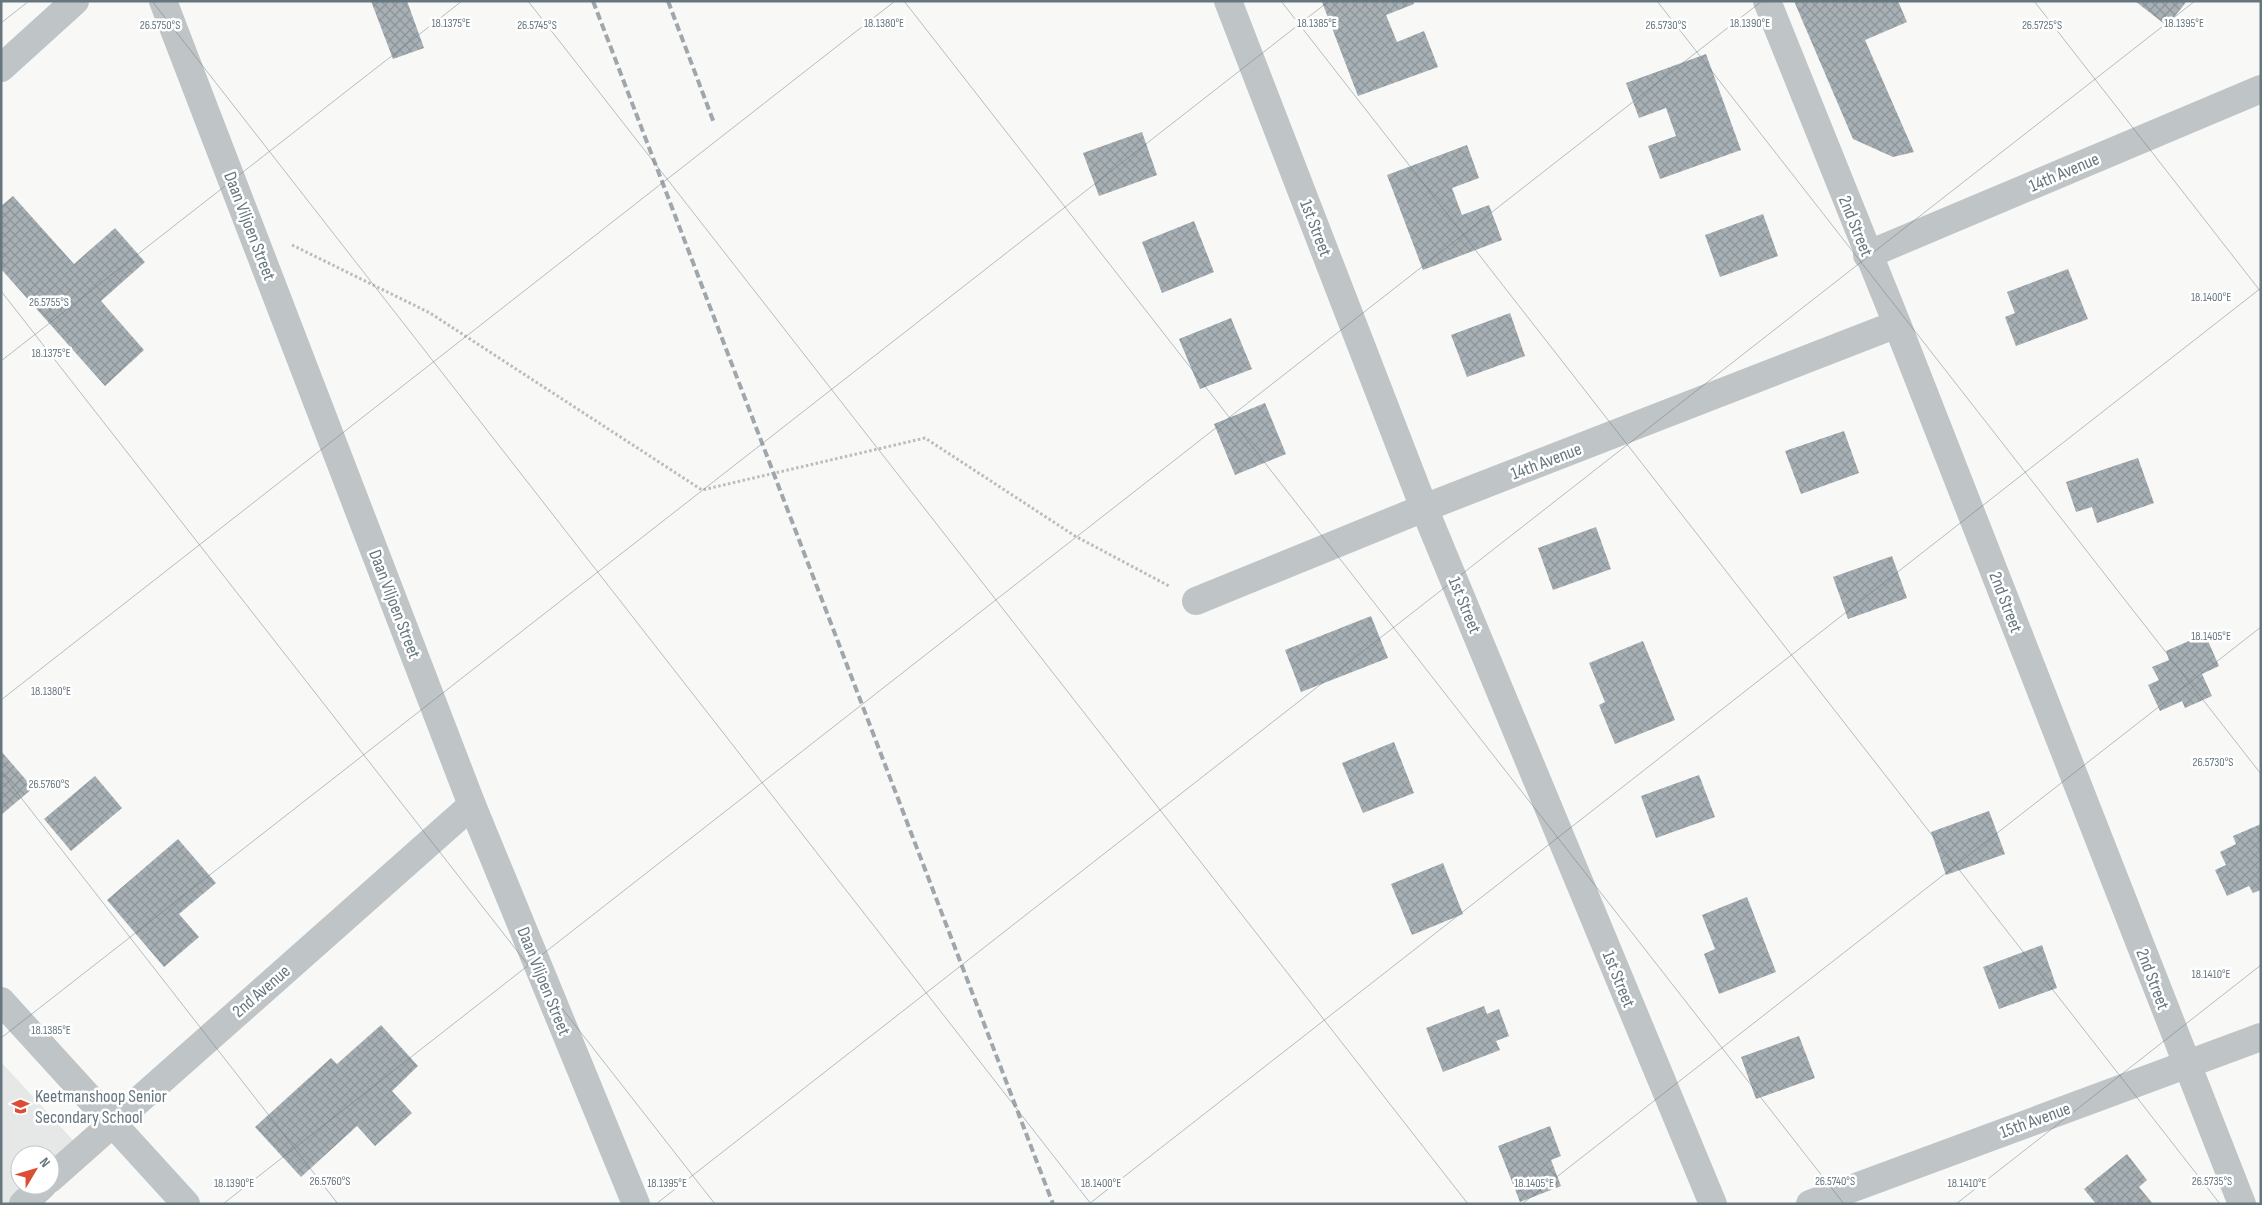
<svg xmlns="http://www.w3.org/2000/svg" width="2262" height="1205" font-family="'Sofia Sans Condensed',sans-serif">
  <defs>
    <pattern id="building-cross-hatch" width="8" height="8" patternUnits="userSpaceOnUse" patternTransform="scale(1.25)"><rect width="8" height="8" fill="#a7b0b5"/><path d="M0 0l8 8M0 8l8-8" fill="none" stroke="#8c9498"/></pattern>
  </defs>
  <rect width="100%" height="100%" fill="#f8f8f6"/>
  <polygon fill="#e6e8e7" points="1,1062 82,1150 50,1179 50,1155 20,1155 20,1185 43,1185 23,1204 1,1204"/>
  <g fill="url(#building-cross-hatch)">
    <polygon points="371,1 407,1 424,48 393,59"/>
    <polygon points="1413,1 1414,4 1386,15 1397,42 1424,31 1438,67 1358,96 1322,2"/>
    <polygon points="1794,1 1898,1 1907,22 1865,40 1914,152 1893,157 1853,139"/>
    <polygon points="2135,1 2187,1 2167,26"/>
    <polygon points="1706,54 1741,150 1660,179 1648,146 1676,136 1666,108 1639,118 1626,83"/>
    <polygon points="1142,132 1157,175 1099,196 1083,153"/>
    <polygon points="1467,145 1479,178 1452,188 1462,215 1489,205 1502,240 1423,270 1387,175"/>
    <polygon points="13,196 74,264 115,228 145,262 101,301 144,350 105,386 1,269 1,206"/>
    <polygon points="1763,214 1778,256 1720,277 1705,235"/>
    <polygon points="1194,221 1214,272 1162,293 1142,242"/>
    <polygon points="2068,269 2088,319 2016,346 2005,317 2015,313 2007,292"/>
    <polygon points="1510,313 1525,356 1467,377 1451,335"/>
    <polygon points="1231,318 1252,369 1200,389 1179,339"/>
    <polygon points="1265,403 1286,454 1235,475 1214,424"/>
    <polygon points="1844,431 1859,473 1801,494 1785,451"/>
    <polygon points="2138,458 2154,503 2097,523 2092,507 2076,512 2066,482"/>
    <polygon points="1596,527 1611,569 1553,590 1538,548"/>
    <polygon points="1892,556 1907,598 1848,619 1833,577"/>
    <polygon points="1371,616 1388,658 1301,692 1285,650"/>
    <polygon points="2205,634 2219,666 2202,674 2212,696 2185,708 2182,701 2160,711 2148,685 2159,680 2152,667 2169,660 2166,651"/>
    <polygon points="1643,641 1675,720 1615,744 1599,705 1605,702 1589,663"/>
    <polygon points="1394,742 1414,793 1363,813 1342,763"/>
    <polygon points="1,751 33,788 1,815"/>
    <polygon points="1699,775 1715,817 1656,838 1641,796"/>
    <polygon points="95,776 122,808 71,851 44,819"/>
    <polygon points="1989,811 2005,854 1946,875 1931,832"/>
    <polygon points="2261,824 2261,890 2253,893 2249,886 2227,896 2215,870 2226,865 2220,852 2236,844 2233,836"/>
    <polygon points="178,839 216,883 179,914 199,937 164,967 107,900"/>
    <polygon points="1443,863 1463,914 1412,935 1391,884"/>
    <polygon points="1747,897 1776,972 1719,994 1704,954 1715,949 1702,915"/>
    <polygon points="2042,945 2057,988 1999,1009 1983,967"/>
    <polygon points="1484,1006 1487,1014 1499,1009 1509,1036 1496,1041 1500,1050 1443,1072 1426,1028"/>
    <polygon points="381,1025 418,1066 392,1091 412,1113 375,1146 357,1126 301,1177 255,1127 331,1058 337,1064"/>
    <polygon points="1799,1036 1815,1078 1756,1099 1741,1057"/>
    <polygon points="1550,1126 1561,1156 1551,1160 1561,1186 1520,1202 1498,1146"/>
    <polygon points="2127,1154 2147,1180 2139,1187 2153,1204 2096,1204 2084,1189"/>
  </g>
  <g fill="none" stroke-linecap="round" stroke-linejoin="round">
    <polyline stroke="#babdbf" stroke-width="3" stroke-dasharray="2.5 2.5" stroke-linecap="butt" points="292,245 430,313 702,490 925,438 1075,536 1169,586"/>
    <g stroke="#bfc4c7" stroke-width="28">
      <polyline points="163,1 472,805 636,1204"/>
      <polyline points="1228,1 1424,508 1713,1204"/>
      <polyline points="1767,1 1897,324 2242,1204"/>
      <polyline points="1,68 75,1"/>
      <polyline points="1867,255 2261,89"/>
      <polyline points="1196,601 1424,508 1897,324"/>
      <polyline points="1,1001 186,1204"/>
      <polyline points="50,1179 472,805"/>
      <polyline points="23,1204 43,1185"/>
      <polyline points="1810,1204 2261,1037"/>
    </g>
    <g stroke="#9fa7ac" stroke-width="4" stroke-dasharray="8 4" stroke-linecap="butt">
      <polyline points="593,1 1053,1204"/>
      <polyline points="668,1 714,123"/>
    </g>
  </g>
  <path fill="none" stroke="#65767f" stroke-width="1" stroke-opacity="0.45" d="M152,1L1091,1204M528,1L1468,1204M904,1L1844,1204M1281,1L2220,1204M1657,1L2261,774M2034,1L2261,292M1,23L29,1M1,291L715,1204M1,361L462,1M1,700L895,1M1,772L338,1204M1,1038L1329,1M223,1204L1762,1M656,1204L2195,1M1089,1204L2261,288M1522,1204L2261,627M1956,1204L2261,965"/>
  <defs>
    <symbol id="school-bare" viewBox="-9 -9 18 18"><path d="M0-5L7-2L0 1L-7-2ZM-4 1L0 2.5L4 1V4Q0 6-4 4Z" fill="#db4e33" stroke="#fff" stroke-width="2.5" paint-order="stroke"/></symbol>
  </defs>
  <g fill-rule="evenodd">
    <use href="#school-bare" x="8" y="1094" width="25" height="25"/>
  </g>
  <g text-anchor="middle" stroke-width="5" stroke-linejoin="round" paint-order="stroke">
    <g font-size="18" fill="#65767f" stroke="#fff">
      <text transform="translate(2064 172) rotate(-23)" y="6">14th Avenue</text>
      <text transform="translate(250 226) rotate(69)" y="6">Daan Viljoen Street</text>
      <text transform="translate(1856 226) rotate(68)" y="6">2nd Street</text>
      <text transform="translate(1316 228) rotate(69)" y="6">1st Street</text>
      <text transform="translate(1546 461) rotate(-21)" y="6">14th Avenue</text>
      <text transform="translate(2006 602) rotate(69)" y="6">2nd Street</text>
      <text transform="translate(395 604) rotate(69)" y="6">Daan Viljoen Street</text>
      <text transform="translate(1465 605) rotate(68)" y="6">1st Street</text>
      <text transform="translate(1619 979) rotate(68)" y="6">1st Street</text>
      <text transform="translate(2153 979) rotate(69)" y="6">2nd Street</text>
      <text transform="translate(544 981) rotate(68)" y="6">Daan Viljoen Street</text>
      <text transform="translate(261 991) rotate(-41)" y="6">2nd Avenue</text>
      <text transform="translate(2035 1120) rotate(-20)" y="6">15th Avenue</text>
    </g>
    <g font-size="18" fill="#65767f" stroke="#fff" text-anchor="start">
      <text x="35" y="1102">Keetmanshoop Senior<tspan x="35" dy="21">Secondary School</tspan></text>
    </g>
  </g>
  <g font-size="12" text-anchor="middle" fill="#65767f" stroke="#fff" stroke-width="5" stroke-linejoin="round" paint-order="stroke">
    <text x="451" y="27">18.1375°E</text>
    <text x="884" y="27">18.1380°E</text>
    <text x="1317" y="27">18.1385°E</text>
    <text x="1750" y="27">18.1390°E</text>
    <text x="2184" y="27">18.1395°E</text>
    <text x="160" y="29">26.5750°S</text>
    <text x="537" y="29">26.5745°S</text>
    <text x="1666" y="29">26.5730°S</text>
    <text x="2042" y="29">26.5725°S</text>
    <text x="2211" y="301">18.1400°E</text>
    <text x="49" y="306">26.5755°S</text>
    <text x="51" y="357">18.1375°E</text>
    <text x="2211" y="640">18.1405°E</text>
    <text x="51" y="695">18.1380°E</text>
    <text x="2213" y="766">26.5730°S</text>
    <text x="49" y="788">26.5760°S</text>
    <text x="2211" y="978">18.1410°E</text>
    <text x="51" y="1034">18.1385°E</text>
    <text x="330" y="1185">26.5760°S</text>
    <text x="1835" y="1185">26.5740°S</text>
    <text x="2212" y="1185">26.5735°S</text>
    <text x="234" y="1187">18.1390°E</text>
    <text x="667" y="1187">18.1395°E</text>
    <text x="1101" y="1187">18.1400°E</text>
    <text x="1534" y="1187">18.1405°E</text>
    <text x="1967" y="1187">18.1410°E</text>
  </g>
  <rect width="2262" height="1205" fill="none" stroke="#65767f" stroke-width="5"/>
  <g transform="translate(35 1170) rotate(52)"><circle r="24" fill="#ffffff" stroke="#c1c8cc"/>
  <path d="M0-4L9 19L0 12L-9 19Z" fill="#db4e33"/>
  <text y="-8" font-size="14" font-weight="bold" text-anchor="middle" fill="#65767f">N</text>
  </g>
</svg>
